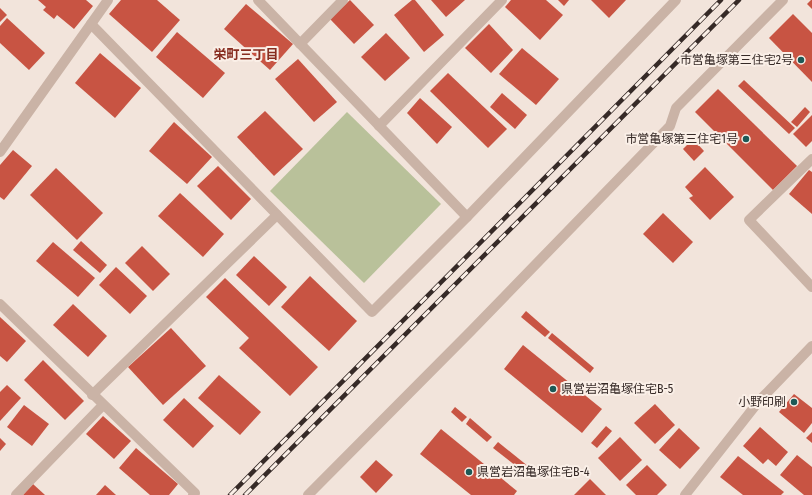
<svg xmlns="http://www.w3.org/2000/svg" width="812" height="495" font-family="'Fira Sans Condensed','Noto Sans JP',sans-serif">
  <rect width="100%" height="100%" fill="#f2e4db"/>
  <polygon fill="#b9c19a" points="347,112 441,204 364,283 270,191"/>
  <g fill="#c85443">
    <polygon points="38,0 86,0 93,6 74,29 57,15 54,19 43,10 46,7"/>
    <polygon points="121,0 157,0 180,20 152,52 109,14"/>
    <polygon points="350,0 374,25 354,44 330,19"/>
    <polygon points="412,0 415,0 444,35 424,52 394,15"/>
    <polygon points="431,0 465,0 446,17"/>
    <polygon points="511,0 546,0 563,15 540,40 505,7"/>
    <polygon points="558,0 569,0 564,6"/>
    <polygon points="591,0 626,0 609,18"/>
    <polygon points="811,0 812,0 812,9 807,4"/>
    <polygon points="246,4 293,44 270,70 224,29"/>
    <polygon points="0,8 7,15 0,22"/>
    <polygon points="793,14 812,33 812,82 769,38"/>
    <polygon points="7,18 45,53 29,70 0,43 0,26"/>
    <polygon points="489,24 513,50 491,73 465,48"/>
    <polygon points="177,32 225,73 203,98 156,57"/>
    <polygon points="386,33 410,58 385,81 361,57"/>
    <polygon points="522,48 559,79 536,105 499,74"/>
    <polygon points="100,53 141,88 115,118 75,83"/>
    <polygon points="298,59 337,102 314,122 275,79"/>
    <polygon points="448,73 507,129 488,148 430,91"/>
    <polygon points="744,80 795,128 789,134 738,86"/>
    <polygon points="718,89 797,166 773,190 695,112"/>
    <polygon points="502,93 527,115 515,129 490,107"/>
    <polygon points="420,98 452,127 437,144 407,113"/>
    <polygon points="805,107 810,112 797,127 791,122"/>
    <polygon points="265,111 303,149 274,176 237,137"/>
    <polygon points="812,115 812,141 806,147 793,134"/>
    <polygon points="174,122 212,157 187,184 149,151"/>
    <polygon points="693,139 704,151 694,161 683,149"/>
    <polygon points="13,150 32,166 4,200 0,197 0,165"/>
    <polygon points="218,166 251,199 231,220 197,186"/>
    <polygon points="705,167 734,197 710,220 689,198 693,196 685,187"/>
    <polygon points="56,168 103,213 77,240 30,195"/>
    <polygon points="809,170 812,172 812,214 789,194"/>
    <polygon points="180,193 224,234 203,257 158,216"/>
    <polygon points="663,213 693,242 673,263 643,234"/>
    <polygon points="81,241 107,265 100,273 73,250"/>
    <polygon points="53,242 95,278 78,297 36,261"/>
    <polygon points="142,246 170,274 153,291 125,263"/>
    <polygon points="254,256 287,287 269,306 236,275"/>
    <polygon points="116,267 147,296 130,314 99,285"/>
    <polygon points="310,276 357,321 329,351 281,307"/>
    <polygon points="225,278 318,367 290,396 239,348 249,338 206,297"/>
    <polygon points="73,304 107,336 88,357 53,325"/>
    <polygon points="526,311 550,332 545,337 521,317"/>
    <polygon points="0,317 26,341 7,362 0,356"/>
    <polygon points="171,328 206,366 163,405 128,367"/>
    <polygon points="552,333 594,368 590,373 548,338"/>
    <polygon points="523,345 602,409 582,433 504,369"/>
    <polygon points="43,360 84,401 65,420 24,380"/>
    <polygon points="219,375 261,412 240,435 198,398"/>
    <polygon points="7,385 21,398 0,421 0,392"/>
    <polygon points="794,394 812,408 812,423 804,433 779,412"/>
    <polygon points="184,398 214,426 193,448 163,420"/>
    <polygon points="655,404 675,425 655,444 634,423"/>
    <polygon points="24,405 49,424 32,446 7,427"/>
    <polygon points="455,407 467,417 462,422 451,412"/>
    <polygon points="103,416 131,441 114,459 86,434"/>
    <polygon points="470,418 492,437 487,442 466,424"/>
    <polygon points="606,426 612,431 597,448 591,443"/>
    <polygon points="760,427 788,452 776,466 768,459 763,464 743,446"/>
    <polygon points="679,428 700,448 680,469 659,450"/>
    <polygon points="441,429 517,491 514,495 471,495 420,454"/>
    <polygon points="812,432 812,443 806,438"/>
    <polygon points="620,437 642,460 620,481 598,458"/>
    <polygon points="0,438 6,444 0,451"/>
    <polygon points="498,442 534,471 529,476 493,448"/>
    <polygon points="136,448 178,484 169,495 150,495 119,468"/>
    <polygon points="797,455 812,467 812,495 804,495 780,475"/>
    <polygon points="738,456 784,492 781,495 743,495 720,477"/>
    <polygon points="376,460 393,475 376,493 360,477"/>
    <polygon points="647,465 667,485 657,495 636,495 626,485"/>
    <polygon points="590,479 606,495 574,495"/>
    <polygon points="33,484 45,495 23,495"/>
    <polygon points="105,485 116,495 96,495"/>
  </g>
  <g fill="none" stroke-linecap="round" stroke-linejoin="round">
    <g stroke="#cab3a6" stroke-width="10">
      <polyline points="258,0 467,217"/>
      <polyline points="91,24 372,312 467,217 676,0"/>
      <polyline points="300,44 343,0"/>
      <polyline points="379,126 502,0"/>
      <polyline points="0,152 108,0"/>
      <polyline points="812,159 749,220 812,287"/>
      <polyline points="0,304 195,493 193,495"/>
      <polyline points="92,395 277,215"/>
      <polyline points="16,495 103,405"/>
      <polyline points="308,495 471,331 670,126 676,108 783,0"/>
      <polyline points="685,495 759,401 812,346"/>
    </g>
    <defs>
      <g id="rail">
        <polyline points="230,495 721,0"/>
        <polyline points="245,495 739,0"/>
      </g>
    </defs>
    <use href="#rail" stroke="#362a27" stroke-width="4.5"/>
    <use href="#rail" stroke="#faefe7" stroke-width="3" stroke-dasharray="9" stroke-linecap="butt"/>
  </g>
  <g fill="#1c5956" stroke="#faefe7" stroke-width="1.5">
    <circle cx="801" cy="60" r="4"/>
    <circle cx="746" cy="139" r="4"/>
    <circle cx="553" cy="389" r="4"/>
    <circle cx="794" cy="402" r="4"/>
    <circle cx="469" cy="472" r="4"/>
  </g>
  <g text-anchor="middle" stroke-width="4" stroke-linejoin="round" paint-order="stroke">
    <g font-size="12" fill="#362a27" stroke="#faefe7" text-anchor="end">
      <text x="793" y="64">市営亀塚第三住宅2号</text>
      <text x="738" y="143">市営亀塚第三住宅1号</text>
      <text x="561" y="393" text-anchor="start">県営岩沼亀塚住宅B-5</text>
      <text x="786" y="406">小野印刷</text>
      <text x="477" y="476" text-anchor="start">県営岩沼亀塚住宅B-4</text>
    </g>
    <g font-size="13" font-weight="bold" fill="#872c1f" stroke="#faefe7">
      <text x="246" y="59">栄町三丁目</text>
    </g>
  </g>
</svg>
